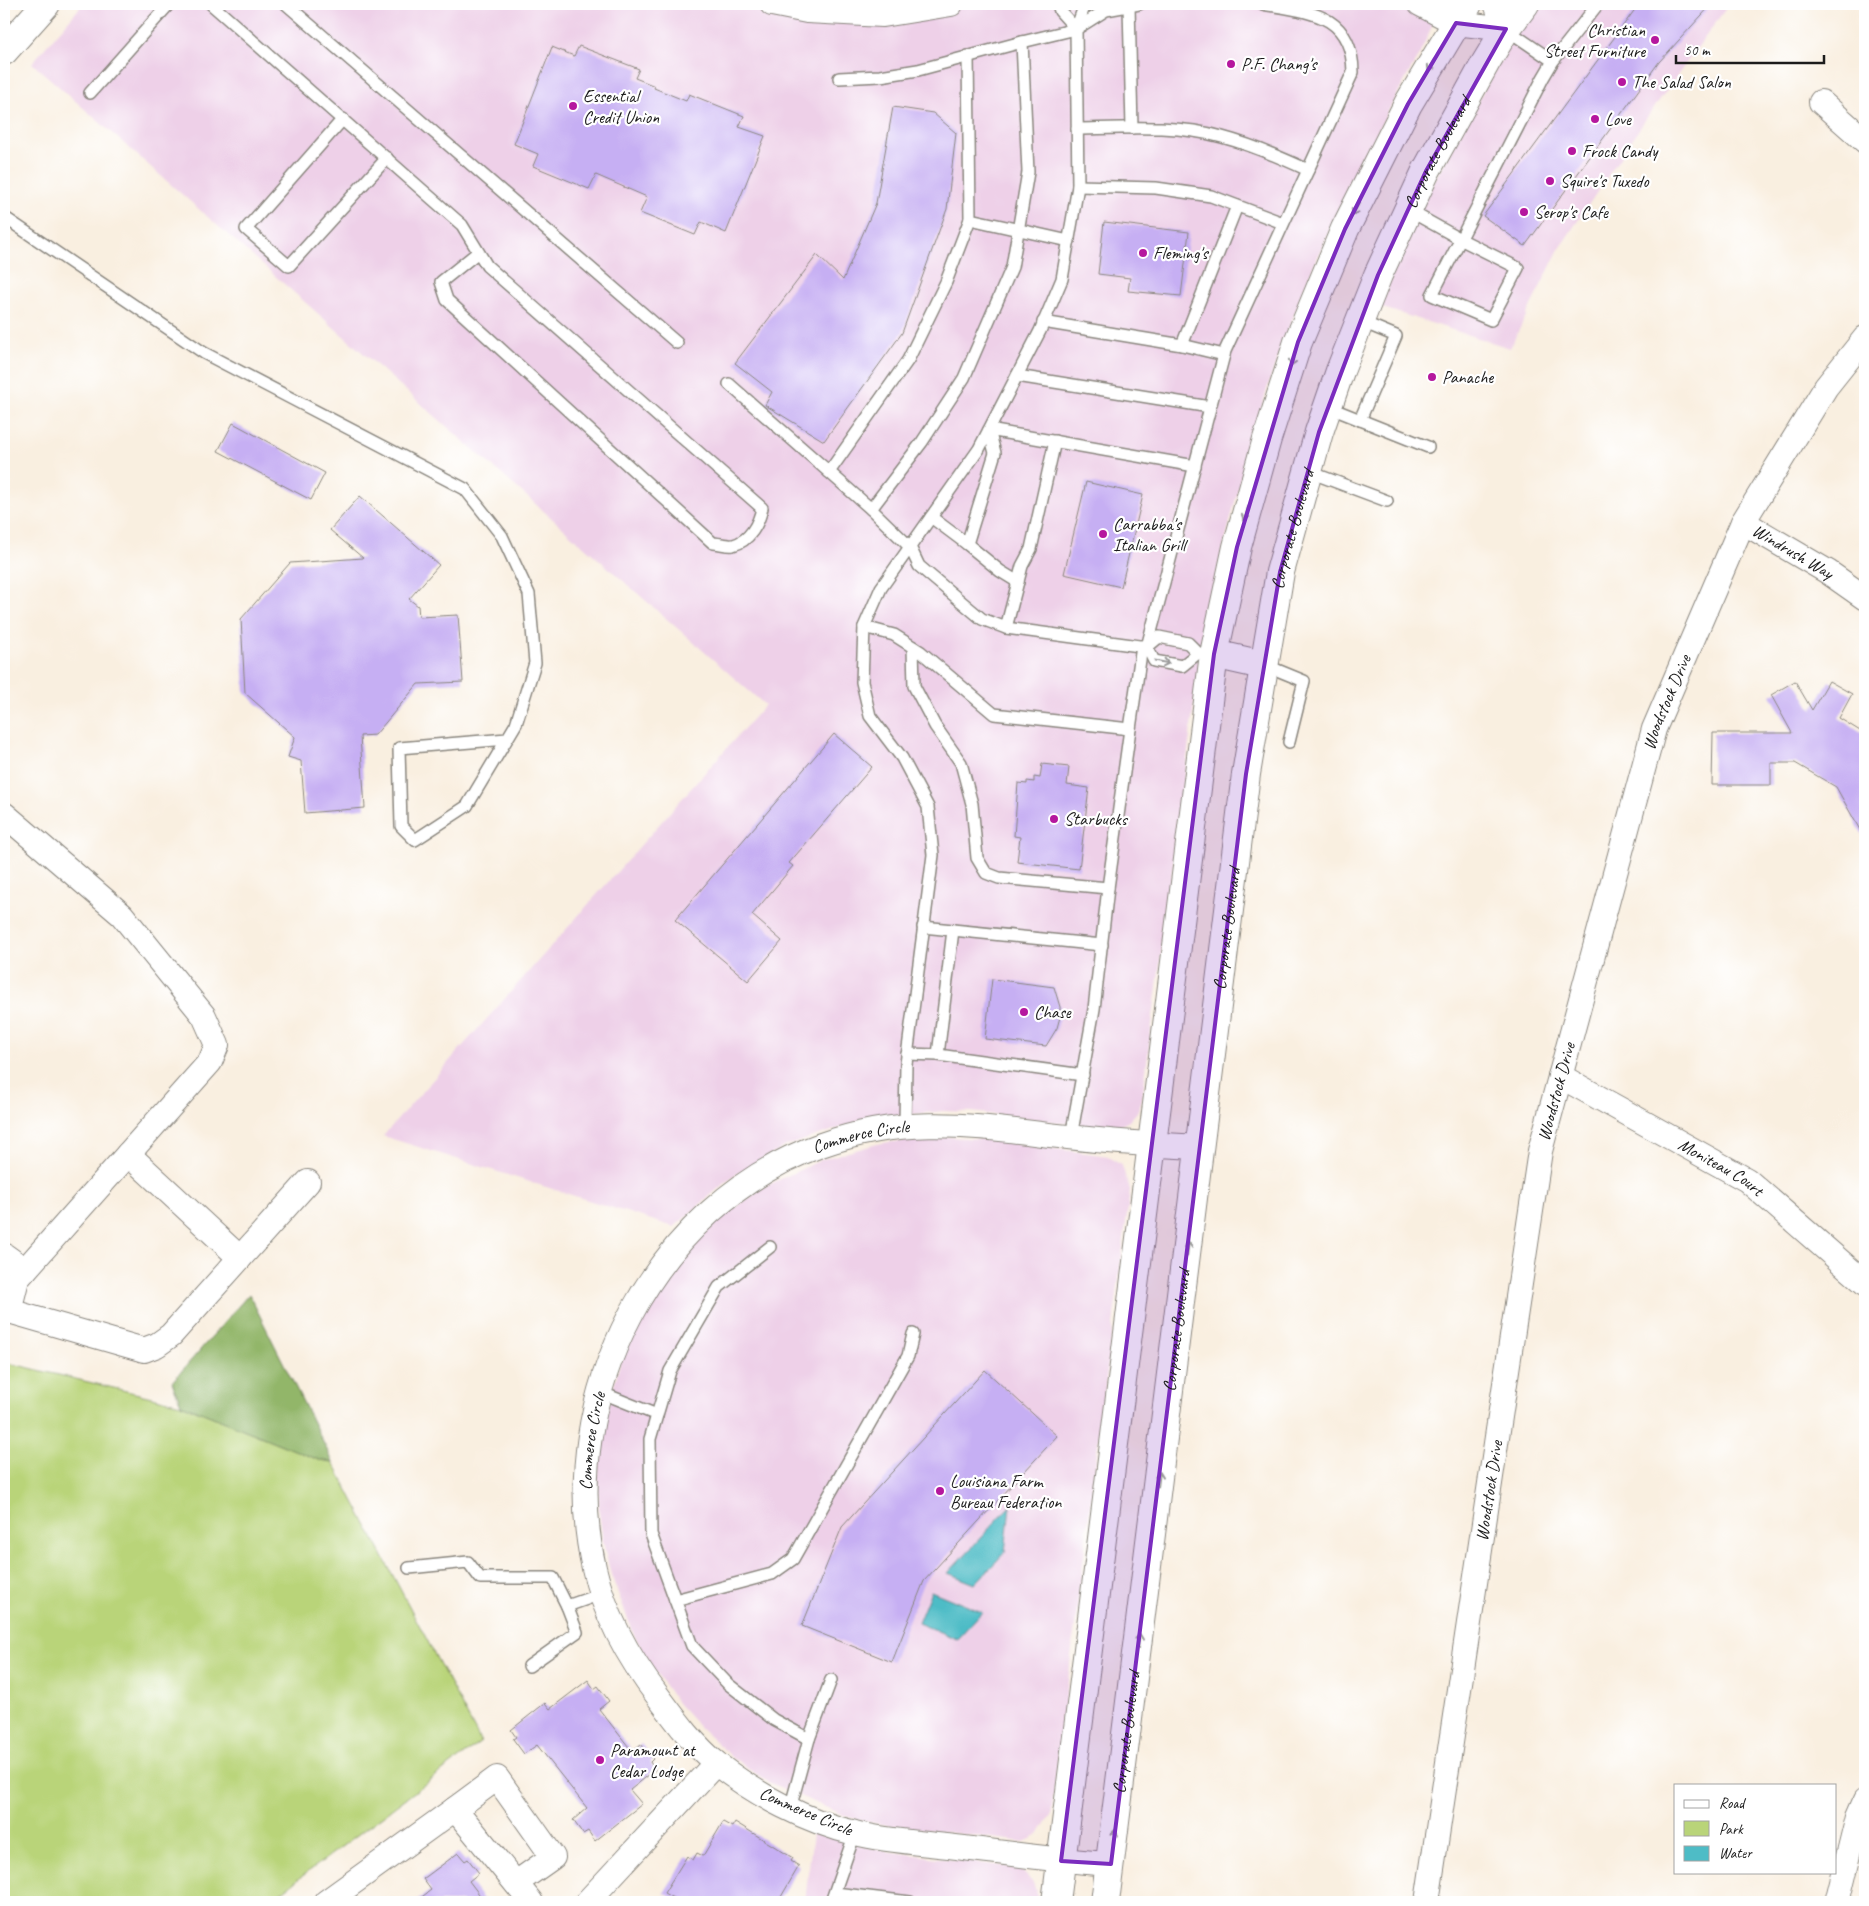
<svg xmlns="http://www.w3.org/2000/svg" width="1869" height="1906" font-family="Caveat,sans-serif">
  <rect width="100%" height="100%" fill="#fff"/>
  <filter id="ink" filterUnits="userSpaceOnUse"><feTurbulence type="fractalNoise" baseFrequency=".02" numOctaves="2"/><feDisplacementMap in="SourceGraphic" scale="10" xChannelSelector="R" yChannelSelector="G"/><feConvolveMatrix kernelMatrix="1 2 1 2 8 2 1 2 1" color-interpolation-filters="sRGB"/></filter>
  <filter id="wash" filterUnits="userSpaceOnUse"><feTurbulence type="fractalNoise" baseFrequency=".0096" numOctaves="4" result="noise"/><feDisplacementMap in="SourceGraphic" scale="20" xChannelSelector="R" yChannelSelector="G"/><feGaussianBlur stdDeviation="1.12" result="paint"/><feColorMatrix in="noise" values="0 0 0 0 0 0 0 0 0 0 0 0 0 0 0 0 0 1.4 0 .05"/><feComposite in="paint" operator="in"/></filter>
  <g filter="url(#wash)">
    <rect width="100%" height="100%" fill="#f9efe0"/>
    <g fill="#eed0e8">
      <polygon points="83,4 1442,4 1420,53 1385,117 1343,200 1306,283 1273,370 1246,458 1205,621 1142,1100 1137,1112 1129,1121 1115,1128 1106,1128 972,1112 943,1111 867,1119 786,1146 733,1176 674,1227 383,1136 765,705 32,63"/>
      <polygon points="1536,4 1729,4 1645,120 1559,249 1510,348 1367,303 1512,39"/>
      <polygon points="948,1137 983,1139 1108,1156 1122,1166 1130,1190 1051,1815 1039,1835 1024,1842 880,1824 848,1817 768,1782 732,1757 697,1725 677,1703 649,1662 634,1635 611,1575 603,1542 599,1511 598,1475 600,1439 620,1363 631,1337 661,1283 705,1233 728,1213 764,1187 823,1159 881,1143"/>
      <polygon points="813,1833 884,1851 1010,1867 1022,1871 1033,1883 1040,1902 805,1902"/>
    </g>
    <polygon fill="#b9d479" stroke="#6a784a" points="4,1362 181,1404 319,1460 333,1462 481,1742 268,1902 4,1902"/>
    <polygon fill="#92b669" stroke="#576942" points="249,1294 333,1462 319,1460 181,1404 172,1382"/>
    <g fill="#4ebcc6" stroke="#356c71">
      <polygon points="1010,1506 1005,1552 975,1584 948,1573"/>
      <polygon points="931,1591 982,1612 957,1639 918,1623"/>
    </g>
    <g id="blocks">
      <g fill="#c6aff3">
        <polygon points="1639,4 1712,4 1659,62 1525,246 1483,216"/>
        <polygon points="579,46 639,69 635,78 655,86 654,88 686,101 689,94 744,116 739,127 765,136 726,233 701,222 695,235 640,213 647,197 596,175 589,189 533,166 538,154 514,144 552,47 574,56"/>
        <polygon points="893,107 933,113 956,133 947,209 902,333 824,441 765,405 772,392 735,363 817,255 843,280 876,203"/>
        <polygon points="1104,222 1189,232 1181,296 1128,291 1130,278 1098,274"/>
        <polygon points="233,423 325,473 311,500 218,451"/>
        <polygon points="1086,482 1143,495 1121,587 1064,574"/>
        <polygon points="360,496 439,565 409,599 418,606 419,617 458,615 463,682 418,684 375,735 360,736 365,808 305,813 301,761 288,757 295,737 245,693 241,619 290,563 363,558 330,530"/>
        <polygon points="1795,681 1812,710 1829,681 1852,694 1839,718 1865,734 1865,839 1836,787 1795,763 1771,763 1771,785 1712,785 1713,733 1792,733 1771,695"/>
        <polygon points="834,734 872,767 789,863 793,866 752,915 782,941 748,981 675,920"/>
        <polygon points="1042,764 1069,767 1067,785 1089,788 1079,869 1017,862 1020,837 1014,836 1018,783 1027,784 1027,781 1034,782 1034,777 1040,778"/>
        <polygon points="992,979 1054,987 1060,1007 1060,1017 1057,1028 1046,1046 985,1039"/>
        <polygon points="985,1370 1057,1436 924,1581 892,1662 802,1626 842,1527"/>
        <polygon points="588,1680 594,1689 598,1686 609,1701 599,1709 632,1751 641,1744 653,1759 650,1762 655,1770 630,1790 642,1804 595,1841 588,1831 583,1834 573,1820 587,1808 537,1745 524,1754 513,1739 516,1737 511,1730 545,1703 550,1709"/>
        <polygon points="723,1822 732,1827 735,1822 793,1858 791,1861 799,1866 778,1902 680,1902 664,1893 687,1856 693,1860 697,1853 703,1856"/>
        <polygon points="458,1853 465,1861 468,1859 479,1873 469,1881 485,1902 415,1902 431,1890 423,1879"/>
      </g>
    </g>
  </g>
  <g filter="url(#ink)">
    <use href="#blocks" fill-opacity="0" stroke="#8a867e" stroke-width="1"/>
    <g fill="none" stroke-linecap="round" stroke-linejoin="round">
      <defs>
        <g id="service">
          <path d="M211,4L462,225L487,266L762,508C759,523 750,541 733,545C728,546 718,543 713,543L447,300L441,282L477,253"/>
          <polyline points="286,4 677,343"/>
          <polyline points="1058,4 1060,11 1076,29"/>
          <path d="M1139,4L1106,10L1076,29L1022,42L1028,172L1012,267L964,378L922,442L871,509L910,547L919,566L982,619L1006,628L1147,647L1225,351L1353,72C1352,13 1309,12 1263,4"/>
          <polyline points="1129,6 1132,128"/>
          <polyline points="1506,29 1553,61"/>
          <polyline points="968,56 970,219 1069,241"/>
          <polyline points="839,78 880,76 918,70 1022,42"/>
          <polyline points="90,93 169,4"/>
          <polyline points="343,119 246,229 289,266 387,158"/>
          <path d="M1077,129C1125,128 1176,124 1222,137C1252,145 1280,157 1308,170"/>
          <polyline points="1078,186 1156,188 1211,196 1283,223"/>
          <polyline points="1408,210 1460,239 1518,268 1491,320 1432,295 1543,78 1553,61 1598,4"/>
          <polyline points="4,217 204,353 465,489 502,536 529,594 535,663 516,724 467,806 415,840 401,826 399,748 507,739"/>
          <polyline points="1360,321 1396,336 1360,420"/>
          <polyline points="1043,322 1182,345"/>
          <polyline points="1224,355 1182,345 1237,206"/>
          <polyline points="1017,376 1210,407"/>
          <polyline points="729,384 829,472"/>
          <polyline points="1328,407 1428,447"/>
          <polyline points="1307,471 1387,501"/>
          <polyline points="871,509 829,472 908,360 946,282 970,219"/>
          <polyline points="931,517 967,544 995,453 989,430 1195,466"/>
          <polyline points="967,544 1000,571 1018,582"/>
          <polyline points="864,627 894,635 921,652 994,714 1130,729 1142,646"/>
          <polyline points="1006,628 1022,566 1031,549 1055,441"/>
          <polyline points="913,647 914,686 935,726 961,763 972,804 977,858 986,873 999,878 1108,888 1130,729"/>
          <polyline points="1198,653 1188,643 1159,637 1147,647 1154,661 1182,666 1198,653 1214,654"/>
          <polyline points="1265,665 1304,681 1289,742"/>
          <polyline points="923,927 1102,945"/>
          <polyline points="907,1054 938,1055 953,930"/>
          <polyline points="938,1055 1083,1075"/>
          <polyline points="905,1125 906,1064 933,855 928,807 902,758 870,716 862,682 864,627 881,588 979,449 1040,331 1062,279 1078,186 1076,29 1084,7 1084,4"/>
          <polyline points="1071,1137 1094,1009 1108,888"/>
          <polyline points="770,1247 719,1287 670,1371 650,1439 651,1534 692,1646 728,1684 774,1720 809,1739"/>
          <polyline points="600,1392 657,1415"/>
          <polyline points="409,1568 468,1562 480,1578 553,1578 567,1606 601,1594"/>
          <polyline points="675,1600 772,1574 793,1559 908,1356 913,1334"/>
          <polyline points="529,1666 577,1632 567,1606"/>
          <polyline points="790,1809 809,1739 831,1680"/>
          <polyline points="835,1893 910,1902"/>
          <polyline points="831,1902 855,1833"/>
        </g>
        <g id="minor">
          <polyline points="772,4 807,11 883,15 951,4"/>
          <polyline points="1420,4 1456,23 1506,29 1496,4"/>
          <polyline points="1821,102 1865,141"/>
          <path id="s1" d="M1743,522L1828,572L1865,598"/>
          <polyline points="4,814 122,915 204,1016 217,1045 210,1062 17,1279 9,1311 4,1309"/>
          <path id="s2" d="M1560,1076L1747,1180L1865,1283"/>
          <polyline points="128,1154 240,1258"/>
          <polyline points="4,1255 25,1270"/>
          <polyline points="9,1311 144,1350 157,1345 171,1335 308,1182"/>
          <polyline points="455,1809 497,1778 553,1857 516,1883"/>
          <path id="s3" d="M1111,1864C1062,1861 1013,1854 964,1848C928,1843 890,1842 855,1833C807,1822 755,1794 717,1764C695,1746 677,1722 660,1699C630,1660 605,1617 594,1568C555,1397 655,1204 821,1145C910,1113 978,1127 1068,1137C1112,1142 1156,1145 1200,1147"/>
          <polyline points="326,1902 455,1809 531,1902"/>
          <polyline points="587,1902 716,1763"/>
          <path id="s4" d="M1427,1902L1540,1151L1654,729L1743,522L1826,387L1865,338"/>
          <polyline points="1837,1902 1858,1817 1865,1801"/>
        </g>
        <g id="tertiary">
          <polyline points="1056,1902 1214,654 1237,547 1267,439 1298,342 1345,229 1408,104 1468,4"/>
          <path id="s5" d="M1105,1902L1246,774L1280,572L1319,432L1340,371L1378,275L1426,171L1486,62L1506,29L1525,4"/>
        </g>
        <g id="primary">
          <polyline points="4,51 46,4"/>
          <polyline points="1214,654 1263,665"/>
        </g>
      </defs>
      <use href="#service" stroke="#8a867e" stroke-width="14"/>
      <use href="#minor" stroke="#8a867e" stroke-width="26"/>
      <use href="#tertiary" stroke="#8a867e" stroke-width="30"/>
      <use href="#primary" stroke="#8a867e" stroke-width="30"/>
      <use href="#service" stroke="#fff" stroke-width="11"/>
      <use href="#minor" stroke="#fff" stroke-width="24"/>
      <use href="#tertiary" stroke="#fff" stroke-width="28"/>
      <use href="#primary" stroke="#fff" stroke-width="28"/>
    </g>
    <defs><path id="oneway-shaft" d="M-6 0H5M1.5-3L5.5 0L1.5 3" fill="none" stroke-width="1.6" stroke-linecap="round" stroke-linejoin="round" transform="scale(1.25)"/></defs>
    <g stroke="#999">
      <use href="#oneway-shaft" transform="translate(1432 65) rotate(121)"/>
      <use href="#oneway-shaft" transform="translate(1356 209) rotate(117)"/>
      <use href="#oneway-shaft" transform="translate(1293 359) rotate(108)"/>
      <use href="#oneway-shaft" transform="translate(1246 514) rotate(106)"/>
      <use href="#oneway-shaft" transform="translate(1162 662) rotate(11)"/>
      <use href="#oneway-shaft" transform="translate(1188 1249) rotate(-83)"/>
      <use href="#oneway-shaft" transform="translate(1159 1479) rotate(-83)"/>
      <use href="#oneway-shaft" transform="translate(1139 1641) rotate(-83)"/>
      <use href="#oneway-shaft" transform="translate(1114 1837) rotate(-83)"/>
    </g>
  </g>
  <path fill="#7b2cbf" fill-opacity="0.2" stroke="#7b2cbf" stroke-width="4" stroke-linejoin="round" d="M1456,23L1506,29L1426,171L1378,275L1319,432L1280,572L1246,774L1111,1864L1061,1861L1214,654L1237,547L1298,342L1345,229L1408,104Z"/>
  <g fill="#b5179e" stroke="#fff" stroke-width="2">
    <circle cx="1655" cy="40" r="5"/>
    <circle cx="1231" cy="64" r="5"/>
    <circle cx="1622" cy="82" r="5"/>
    <circle cx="573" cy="106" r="5"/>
    <circle cx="1595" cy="119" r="5"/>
    <circle cx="1572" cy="151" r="5"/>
    <circle cx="1550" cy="181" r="5"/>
    <circle cx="1524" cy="212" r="5"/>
    <circle cx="1143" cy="253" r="5"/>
    <circle cx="1432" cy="377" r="5"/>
    <circle cx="1103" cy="534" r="5"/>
    <circle cx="1054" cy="819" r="5"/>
    <circle cx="1024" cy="1012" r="5"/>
    <circle cx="940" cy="1491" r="5"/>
    <circle cx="600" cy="1760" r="5"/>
  </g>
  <g text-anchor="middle" stroke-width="4.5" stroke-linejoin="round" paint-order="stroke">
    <g font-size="18" fill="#1c1c1c" stroke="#fff" text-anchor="start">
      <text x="1645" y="36" text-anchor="end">Christian<tspan x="1645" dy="21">Street Furniture</tspan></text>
      <text x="1241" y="70">P.F. Chang's</text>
      <text x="1632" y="88">The Salad Salon</text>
      <text x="583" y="102">Essential<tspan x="583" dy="21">Credit Union</tspan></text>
      <text x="1605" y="125">Love</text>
      <text x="1582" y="157">Frock Candy</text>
      <text x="1560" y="187">Squire's Tuxedo</text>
      <text x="1534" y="218">Serop's Cafe</text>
      <text x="1153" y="259">Fleming's</text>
      <text x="1442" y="383">Panache</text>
      <text x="1113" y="530">Carrabba's<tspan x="1113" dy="21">Italian Grill</tspan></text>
      <text x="1064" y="825">Starbucks</text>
      <text x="1034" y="1018">Chase</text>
      <text x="950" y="1487">Louisiana Farm<tspan x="950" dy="21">Bureau Federation</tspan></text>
      <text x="610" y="1756">Paramount at<tspan x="610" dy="21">Cedar Lodge</tspan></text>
    </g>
    <g font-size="18" fill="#1c1c1c" stroke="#fff">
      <text dy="6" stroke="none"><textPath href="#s5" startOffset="1791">Corporate Boulevard</textPath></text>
      <text dy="6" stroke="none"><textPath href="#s5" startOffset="1386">Corporate Boulevard</textPath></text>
      <text dy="6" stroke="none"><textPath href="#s1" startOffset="58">Windrush Way</textPath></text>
      <text dy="6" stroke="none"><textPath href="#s4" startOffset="1226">Woodstock Drive</textPath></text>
      <text dy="6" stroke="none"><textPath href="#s5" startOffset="981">Corporate Boulevard</textPath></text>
      <text dy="6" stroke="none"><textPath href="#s4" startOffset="821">Woodstock Drive</textPath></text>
      <text dy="6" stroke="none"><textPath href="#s3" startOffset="1211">Commerce Circle</textPath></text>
      <text dy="6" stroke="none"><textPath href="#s2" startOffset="185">Moniteau Court</textPath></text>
      <text dy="6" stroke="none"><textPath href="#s5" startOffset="576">Corporate Boulevard</textPath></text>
      <text dy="6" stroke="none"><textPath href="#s3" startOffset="776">Commerce Circle</textPath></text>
      <text dy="6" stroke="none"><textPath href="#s4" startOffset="416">Woodstock Drive</textPath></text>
      <text dy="6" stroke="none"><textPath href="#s5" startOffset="171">Corporate Boulevard</textPath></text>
      <text transform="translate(806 1811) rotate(23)" y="6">Commerce Circle</text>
    </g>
  </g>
  <rect width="1869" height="1906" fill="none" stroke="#fff" stroke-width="20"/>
  <rect x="1674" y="1784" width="162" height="90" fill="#ffffff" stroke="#a4a4a4"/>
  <rect x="1684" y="1800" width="25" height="8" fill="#ffffff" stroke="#a4a4a4"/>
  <text x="1719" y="1808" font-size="15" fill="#1c1c1c">Road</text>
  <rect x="1684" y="1821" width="25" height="15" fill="#b9d479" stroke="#a4a4a4"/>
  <text x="1719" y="1834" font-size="15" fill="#1c1c1c">Park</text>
  <rect x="1684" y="1846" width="25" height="15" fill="#4ebcc6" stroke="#a4a4a4"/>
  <text x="1719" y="1858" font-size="15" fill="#1c1c1c">Water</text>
  <path d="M1676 55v8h148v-8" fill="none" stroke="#1c1c1c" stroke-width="2.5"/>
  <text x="1684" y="55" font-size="15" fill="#1c1c1c" stroke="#ffffff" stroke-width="4" paint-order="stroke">50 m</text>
</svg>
